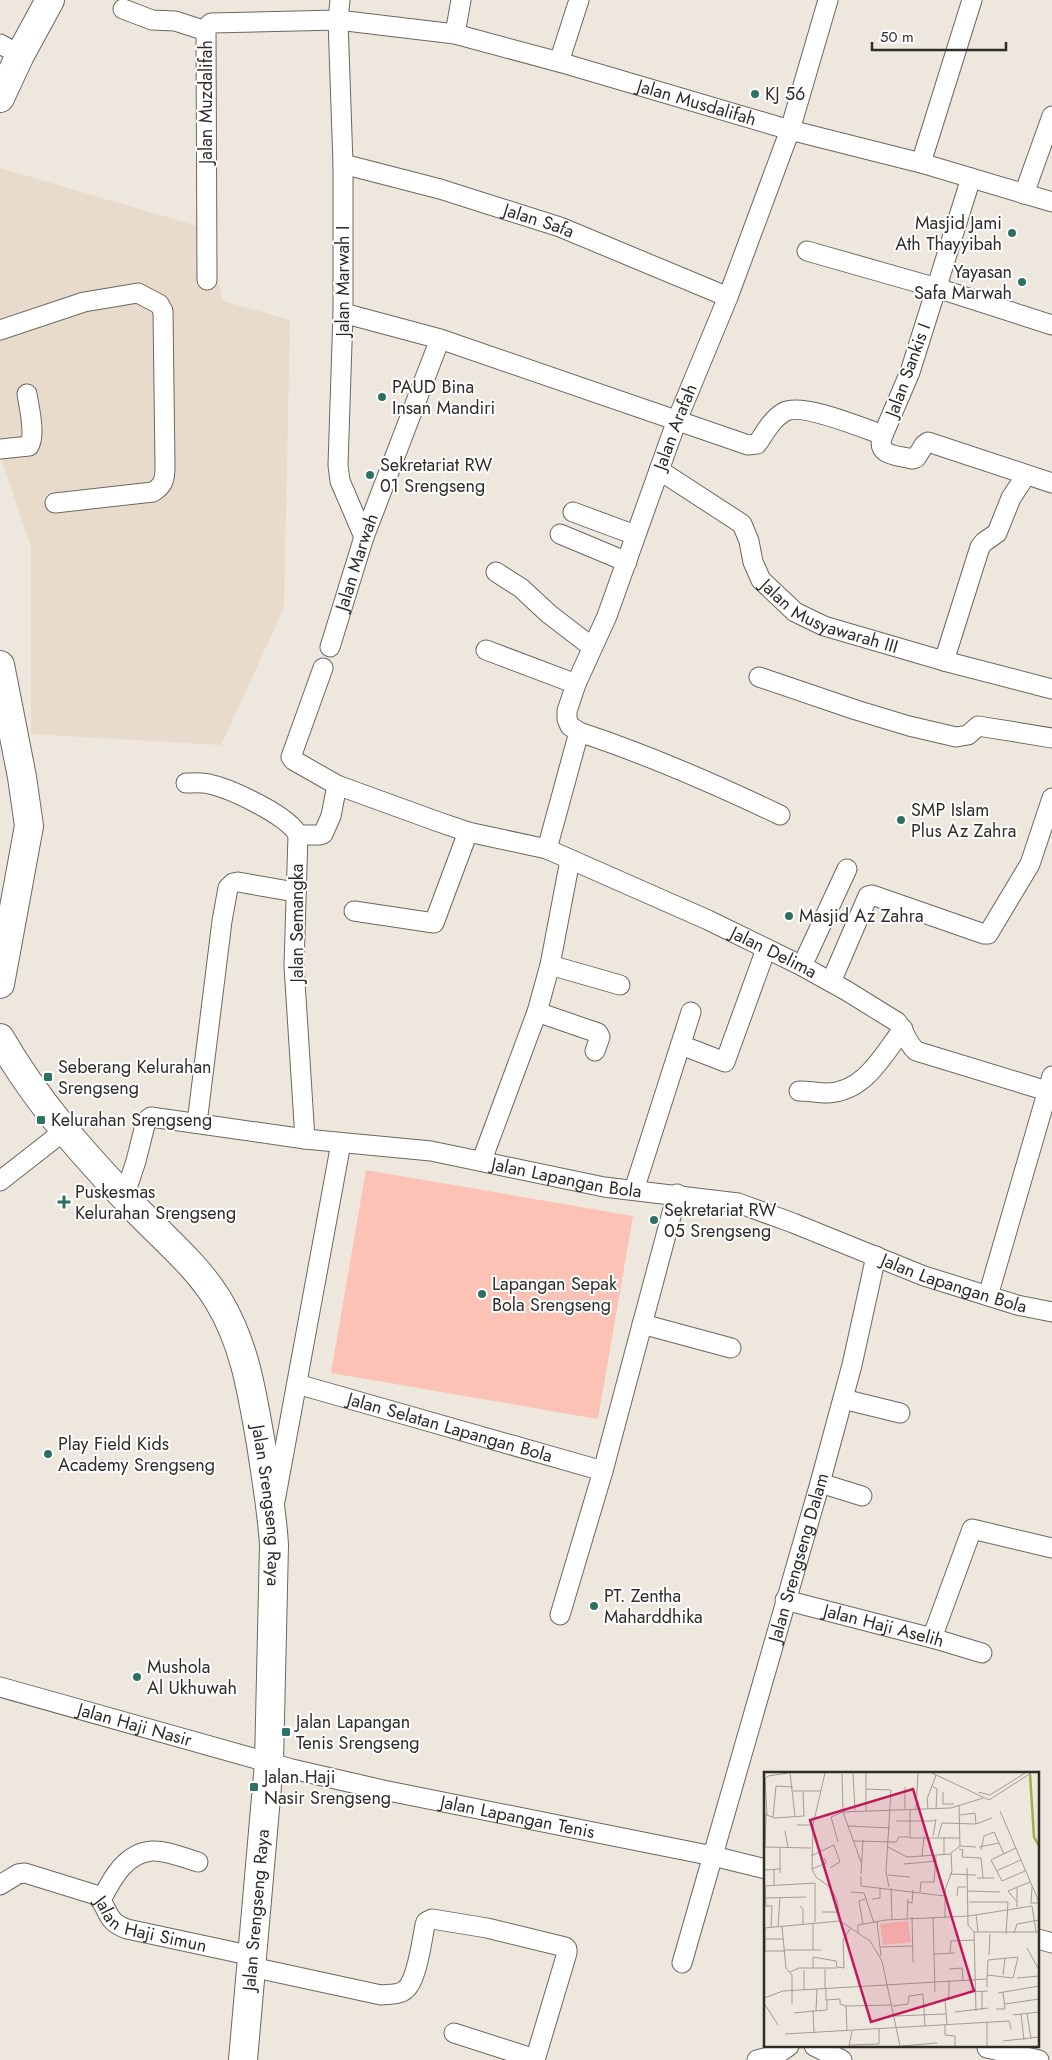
<svg xmlns="http://www.w3.org/2000/svg" width="1052" height="2060" font-family="Jost,sans-serif">
  <rect width="100%" height="100%" fill="#eee7dd"/>
  <polygon fill="#e8dbcb" points="0,168 204,228 223,301 290,320 284,608 221,745 31,734 31,547 0,455"/>
  <polygon fill="#fbc2b5" points="366,1170 633,1216 598,1419 331,1373"/>
  <g fill="none" stroke-linecap="round" stroke-linejoin="round">
    <defs>
      <g id="street">
        <polyline points="340,0 338,20 343,164 343,313 338,465 340,481 364,537"/>
        <polyline points="123,9 152,20 175,21 206,31"/>
        <polyline points="455,34 461,0"/>
        <polyline points="0,44 20,55"/>
        <polyline points="559,62 579,0"/>
        <polyline points="921,163 972,0"/>
        <path id="s1" d="M343,164L440,189L560,227L728,297"/>
        <path d="M971,178L910,372L883,435C875,456 896,455 912,459L916,458L924,445L928,442L1052,483"/>
        <polyline points="1024,194 1052,116"/>
        <polyline points="807,251 937,288 1052,325"/>
        <path id="s2" d="M207,280L206,31L207,27L211,23L338,20L455,34L559,62L790,130L921,163L1052,202"/>
        <path d="M343,313L440,339L748,445L757,444C765,433 771,420 784,412C801,402 863,428 883,435"/>
        <path d="M0,330L84,302L138,293L159,304L163,311L165,466C165,479 164,485 153,492L55,503"/>
        <path d="M0,449L29,446C36,435 29,407 27,394"/>
        <path id="s3" d="M659,470L742,524L749,541L753,562L761,580L795,612L824,626L944,661L1052,689"/>
        <polyline points="573,512 635,535"/>
        <polyline points="560,534 627,562"/>
        <polyline points="496,572 521,588 549,614 592,647"/>
        <path id="s4" d="M330,647L364,537L440,339"/>
        <polyline points="486,650 576,684"/>
        <polyline points="944,661 980,547 984,542 997,533 1011,498 1026,475"/>
        <path id="s5" d="M323,668L291,757L293,760L337,785L436,821L468,832L547,849L556,853L708,920L802,966L847,991L897,1022C905,1032 907,1043 916,1051L1047,1091"/>
        <polyline points="759,677 856,710 909,726 956,737 968,735 978,726 1052,738"/>
        <path d="M579,732C649,755 715,784 780,815"/>
        <path d="M186,783C193,783 202,782 209,784C229,788 290,816 298,835L294,966L305,1139"/>
        <polyline points="298,835 319,835 323,834 331,816 337,785"/>
        <path id="s6" d="M547,849L579,732L570,726L567,719V711L576,684L607,616L677,420L728,297L790,130L828,0"/>
        <polyline points="354,911 434,923 468,832"/>
        <polyline points="550,965 620,985"/>
        <polyline points="802,966 847,869"/>
        <polyline points="831,982 868,896 872,895 984,934 988,934 1030,864 1052,798"/>
        <polyline points="537,1012 598,1033 600,1037 595,1051"/>
        <polyline points="681,1045 725,1062 766,949"/>
        <path d="M799,1091C809,1091 818,1093 827,1093C865,1092 883,1055 903,1029"/>
        <polyline points="197,1123 222,921 228,888 233,883 238,882 295,892"/>
        <polyline points="482,1160 537,1012 550,965 570,860"/>
        <polyline points="0,1181 64,1131"/>
        <polyline points="634,1190 691,1012"/>
        <path id="s7" d="M124,1197L136,1161L146,1121L151,1117L305,1139L431,1151L604,1187L738,1203L793,1223L924,1276L1017,1305L1052,1312"/>
        <polyline points="988,1296 1052,1076"/>
        <polyline points="642,1324 731,1348"/>
        <path id="s8" d="M297,1384L603,1471"/>
        <polyline points="843,1399 900,1413"/>
        <polyline points="820,1483 862,1496"/>
        <polyline points="275,1501 341,1143"/>
        <path id="s9" d="M785,1600L932,1638L982,1653"/>
        <polyline points="560,1615 603,1471 677,1194"/>
        <polyline points="932,1638 972,1529 1052,1548"/>
        <path id="s10" d="M0,1687L292,1769L383,1790L713,1856L766,1869"/>
        <path id="s11" d="M0,1885L18,1874L25,1873L96,1895C110,1908 104,1921 127,1929L253,1956"/>
        <path d="M101,1900C112,1879 125,1853 152,1851C166,1850 184,1858 198,1862"/>
        <polyline points="1038,1939 1052,1943"/>
        <path id="s12" d="M682,1963L820,1483L852,1365L876,1256"/>
        <path d="M252,1967L381,1995C388,1994 399,1995 405,1990C417,1981 422,1940 425,1925L426,1922L432,1919L487,1928L565,1947L567,1949V1953L535,2060"/>
        <polyline points="454,2033 535,2059"/>
        <polyline points="814,2046 842,2060"/>
        <polyline points="987,2048 1039,2060"/>
        <polyline points="757,2060 776,2055 789,2046"/>
      </g>
      <g id="secondary">
        <polyline points="0,98 20,55 50,0"/>
        <polyline points="0,665 22,777 29,826 0,984"/>
        <path id="s13" d="M0,1038C36,1101 84,1155 134,1207C162,1237 196,1264 218,1300C245,1344 252,1393 261,1444C266,1478 272,1511 274,1545L269,1763L243,2060"/>
      </g>
    </defs>
    <use href="#street" stroke="#6d675e" stroke-width="21"/>
    <use href="#secondary" stroke="#6d675e" stroke-width="30"/>
    <use href="#street" stroke="#fff" stroke-width="19"/>
    <use href="#secondary" stroke="#fff" stroke-width="28"/>
  </g>
  <g fill="#2d7163" stroke="#fff" stroke-width="2">
    <circle cx="755" cy="94" r="5"/>
    <circle cx="1012" cy="233" r="5"/>
    <circle cx="1022" cy="282" r="5"/>
    <circle cx="382" cy="397" r="5"/>
    <circle cx="370" cy="475" r="5"/>
    <circle cx="901" cy="820" r="5"/>
    <circle cx="789" cy="916" r="5"/>
    <rect x="43" y="1072" width="10" height="10" rx="2.5"/>
    <rect x="36" y="1115" width="10" height="10" rx="2.5"/>
    <path d="M61.5 1194.5h5v5h5v5h-5v5h-5v-5h-5v-5h5z"/>
    <circle cx="654" cy="1220" r="5"/>
    <circle cx="482" cy="1294" r="5"/>
    <circle cx="48" cy="1454" r="5"/>
    <circle cx="594" cy="1606" r="5"/>
    <circle cx="137" cy="1677" r="5"/>
    <rect x="281" y="1727" width="10" height="10" rx="2.5"/>
    <rect x="249" y="1782" width="10" height="10" rx="2.5"/>
  </g>
  <g text-anchor="middle" stroke-width="4" stroke-linejoin="round" paint-order="stroke">
    <g font-size="18" fill="#2f2c28" stroke="#fff" text-anchor="start">
      <text x="765" y="100">KJ 56</text>
      <text x="1002" y="229" text-anchor="end">Masjid Jami<tspan x="1002" dy="21">Ath Thayyibah</tspan></text>
      <text x="1012" y="278" text-anchor="end">Yayasan<tspan x="1012" dy="21">Safa Marwah</tspan></text>
      <text x="392" y="393">PAUD Bina<tspan x="392" dy="21">Insan Mandiri</tspan></text>
      <text x="380" y="471">Sekretariat RW<tspan x="380" dy="21">01 Srengseng</tspan></text>
      <text x="911" y="816">SMP Islam<tspan x="911" dy="21">Plus Az Zahra</tspan></text>
      <text x="799" y="922">Masjid Az Zahra</text>
      <text x="58" y="1073">Seberang Kelurahan<tspan x="58" dy="21">Srengseng</tspan></text>
      <text x="51" y="1126">Kelurahan Srengseng</text>
      <text x="75" y="1198">Puskesmas<tspan x="75" dy="21">Kelurahan Srengseng</tspan></text>
      <text x="664" y="1216">Sekretariat RW<tspan x="664" dy="21">05 Srengseng</tspan></text>
      <text x="492" y="1290">Lapangan Sepak<tspan x="492" dy="21">Bola Srengseng</tspan></text>
      <text x="58" y="1450">Play Field Kids<tspan x="58" dy="21">Academy Srengseng</tspan></text>
      <text x="604" y="1602">PT. Zentha<tspan x="604" dy="21">Maharddhika</tspan></text>
      <text x="147" y="1673">Mushola<tspan x="147" dy="21">Al Ukhuwah</tspan></text>
      <text x="296" y="1728">Jalan Lapangan<tspan x="296" dy="21">Tenis Srengseng</tspan></text>
      <text x="264" y="1783">Jalan Haji<tspan x="264" dy="21">Nasir Srengseng</tspan></text>
    </g>
    <g font-size="18" fill="#2f2c28" stroke="#fff">
      <text transform="translate(206 102) rotate(-90)" y="6">Jalan Muzdalifah</text>
      <text dy="6" stroke="none"><textPath href="#s2" startOffset="755">Jalan Musdalifah</textPath></text>
      <text dy="6" stroke="none"><textPath href="#s1" startOffset="204">Jalan Safa</textPath></text>
      <text transform="translate(343 281) rotate(-90)" y="6">Jalan Marwah I</text>
      <text transform="translate(908 370) rotate(-70)" y="6">Jalan Sankis I</text>
      <text dy="6" stroke="none"><textPath href="#s6" startOffset="452">Jalan Arafah</textPath></text>
      <text dy="6" stroke="none"><textPath href="#s4" startOffset="89">Jalan Marwah</textPath></text>
      <text dy="6" stroke="none"><textPath href="#s3" startOffset="238">Jalan Musyawarah III</textPath></text>
      <text transform="translate(297 923) rotate(-90)" y="6">Jalan Semangka</text>
      <text dy="6" stroke="none"><textPath href="#s5" startOffset="618">Jalan Delima</textPath></text>
      <text dy="6" stroke="none"><textPath href="#s7" startOffset="506">Jalan Lapangan Bola</textPath></text>
      <text dy="6" stroke="none"><textPath href="#s7" startOffset="910">Jalan Lapangan Bola</textPath></text>
      <text dy="6" stroke="none"><textPath href="#s8" startOffset="159">Jalan Selatan Lapangan Bola</textPath></text>
      <text dy="6" stroke="none"><textPath href="#s13" startOffset="555">Jalan Srengseng Raya</textPath></text>
      <text dy="6" stroke="none"><textPath href="#s12" startOffset="422">Jalan Srengseng Dalam</textPath></text>
      <text dy="6" stroke="none"><textPath href="#s9" startOffset="102">Jalan Haji Aselih</textPath></text>
      <text dy="6" stroke="none"><textPath href="#s10" startOffset="140">Jalan Haji Nasir</textPath></text>
      <text dy="6" stroke="none"><textPath href="#s10" startOffset="534">Jalan Lapangan Tenis</textPath></text>
      <text transform="translate(256 1910) rotate(-85)" y="6">Jalan Srengseng Raya</text>
      <text dy="6" stroke="none"><textPath href="#s11" startOffset="169">Jalan Haji Simun</textPath></text>
    </g>
  </g>
  <g transform="translate(764 1772)">
    <rect width="275" height="275" fill="#eee7dd"/>
    <path d="M144,149L147,170L119,173L116,152Z" fill="#fbc2b5"/>
    <path fill="none" stroke="#a2af4c" stroke-width="2.5" d="M266,2L270,65L275,74"/>
    <path fill="none" stroke="#a29c95" stroke-width="1" d="M26,1L31,44M61,1L49,53L48,97L52,105L66,115L73,128L76,149L106,169L118,189L136,274M89,1L91,38M168,1L225,28L267,1M78,2L79,40L97,90M172,3L168,14L173,17L172,37M1,7L3,44M0,8L4,4L24,1M102,17L127,18L122,100L125,115M29,19H57M179,20V32H190M214,20L226,23L261,1M141,37V15M146,37V66H196M152,37L154,1M164,37L163,27L168,14M102,38V1M236,39L275,130M0,42L11,46L40,44L39,20M196,43L211,41L212,52M9,45L12,14L29,15M132,49H168M168,49L172,48L169,64M33,53H49M84,54L126,56M21,59L24,76M174,65L178,51L212,52L228,46M180,65V83M89,69L132,70L135,65H145M74,70L67,45L79,40L187,36L219,26M196,74L212,75M0,75L47,76M1,75L2,44M124,75L143,85L187,82M215,75L235,71M252,76L227,88L238,109L261,99M195,77L199,78L198,85L217,86L219,106M217,78L220,64L230,60L240,82M47,84L70,73L76,90L66,96M158,85L160,64M140,92L173,89M203,96L204,153L210,160L212,239M48,97L62,91L60,86M0,98L16,97M232,99L257,88M16,101V76M97,102L99,68M186,102L212,103M124,103L146,105M97,104V114L181,124M213,106H230M51,111V150M10,113V97M0,114L51,111M1,114L2,134H8L7,155M268,115L267,131H275M127,116L128,148M253,116V135M203,119L236,120M87,120L100,121L110,151M156,120L157,110H170L172,84M193,124L194,115H202M2,126L42,125M108,127L116,126V116M144,130L148,131L149,118M205,130H244L242,162M253,130L244,119L266,110M36,134L39,137V152M58,140H75M212,142L214,160M148,145L149,190M169,145L171,220M143,146L144,127M181,146V118L188,99L187,81L196,74L195,33M113,150L117,184M99,152L95,129L101,127M14,155L16,125M18,155L22,196L28,203V232M0,156L76,149M210,160H275M94,161V153L122,148L205,144L268,134L272,160M250,161L253,152L275,148M0,167H19M116,175L149,174M263,176L275,198M21,178H57M49,178V151M0,179H21M1,179V156M186,181L187,169L210,168M170,182L191,181M225,183L226,162M49,197V185L72,189L73,195L80,196L79,168L86,157M61,197V216M185,197L198,196L199,208M26,200L35,196H73M223,203L249,206L254,185L224,188L223,207V215M239,203L241,186M253,206L275,204M62,216V228L76,227V232L82,234L128,233M40,217V198M204,220L224,219M234,221L275,214M0,226L19,219L223,207M0,231L14,253M241,232L275,227M82,234L83,259M129,234L144,232L145,224L159,222L161,254M232,237H241L239,220M218,238V219M49,239L63,238V228M52,239L53,217M191,240L224,236M30,241L49,239L50,261M263,241L267,267M257,242L260,268M249,243L275,240M131,244L182,242M223,251V274M181,253V263L191,264V274M183,253L181,228L185,224V208M21,262L245,249L247,257M239,269L275,265M85,273L115,272V256M85,274L88,259M138,274L173,271"/>
    <path fill="#c2185b" fill-opacity="0.15" stroke="#c2185b" stroke-width="2.5" d="M149,17L210,219L107,250L46,48Z"/>
    <rect width="275" height="275" fill="none" stroke="#2f2c28" stroke-width="2.5"/>
  </g>
  <path d="M872 42v8h134v-8" fill="none" stroke="#2f2c28" stroke-width="2.5"/>
  <text x="880" y="42" font-size="15" fill="#2f2c28" stroke="#ffffff" stroke-width="4" paint-order="stroke">50 m</text>
</svg>
